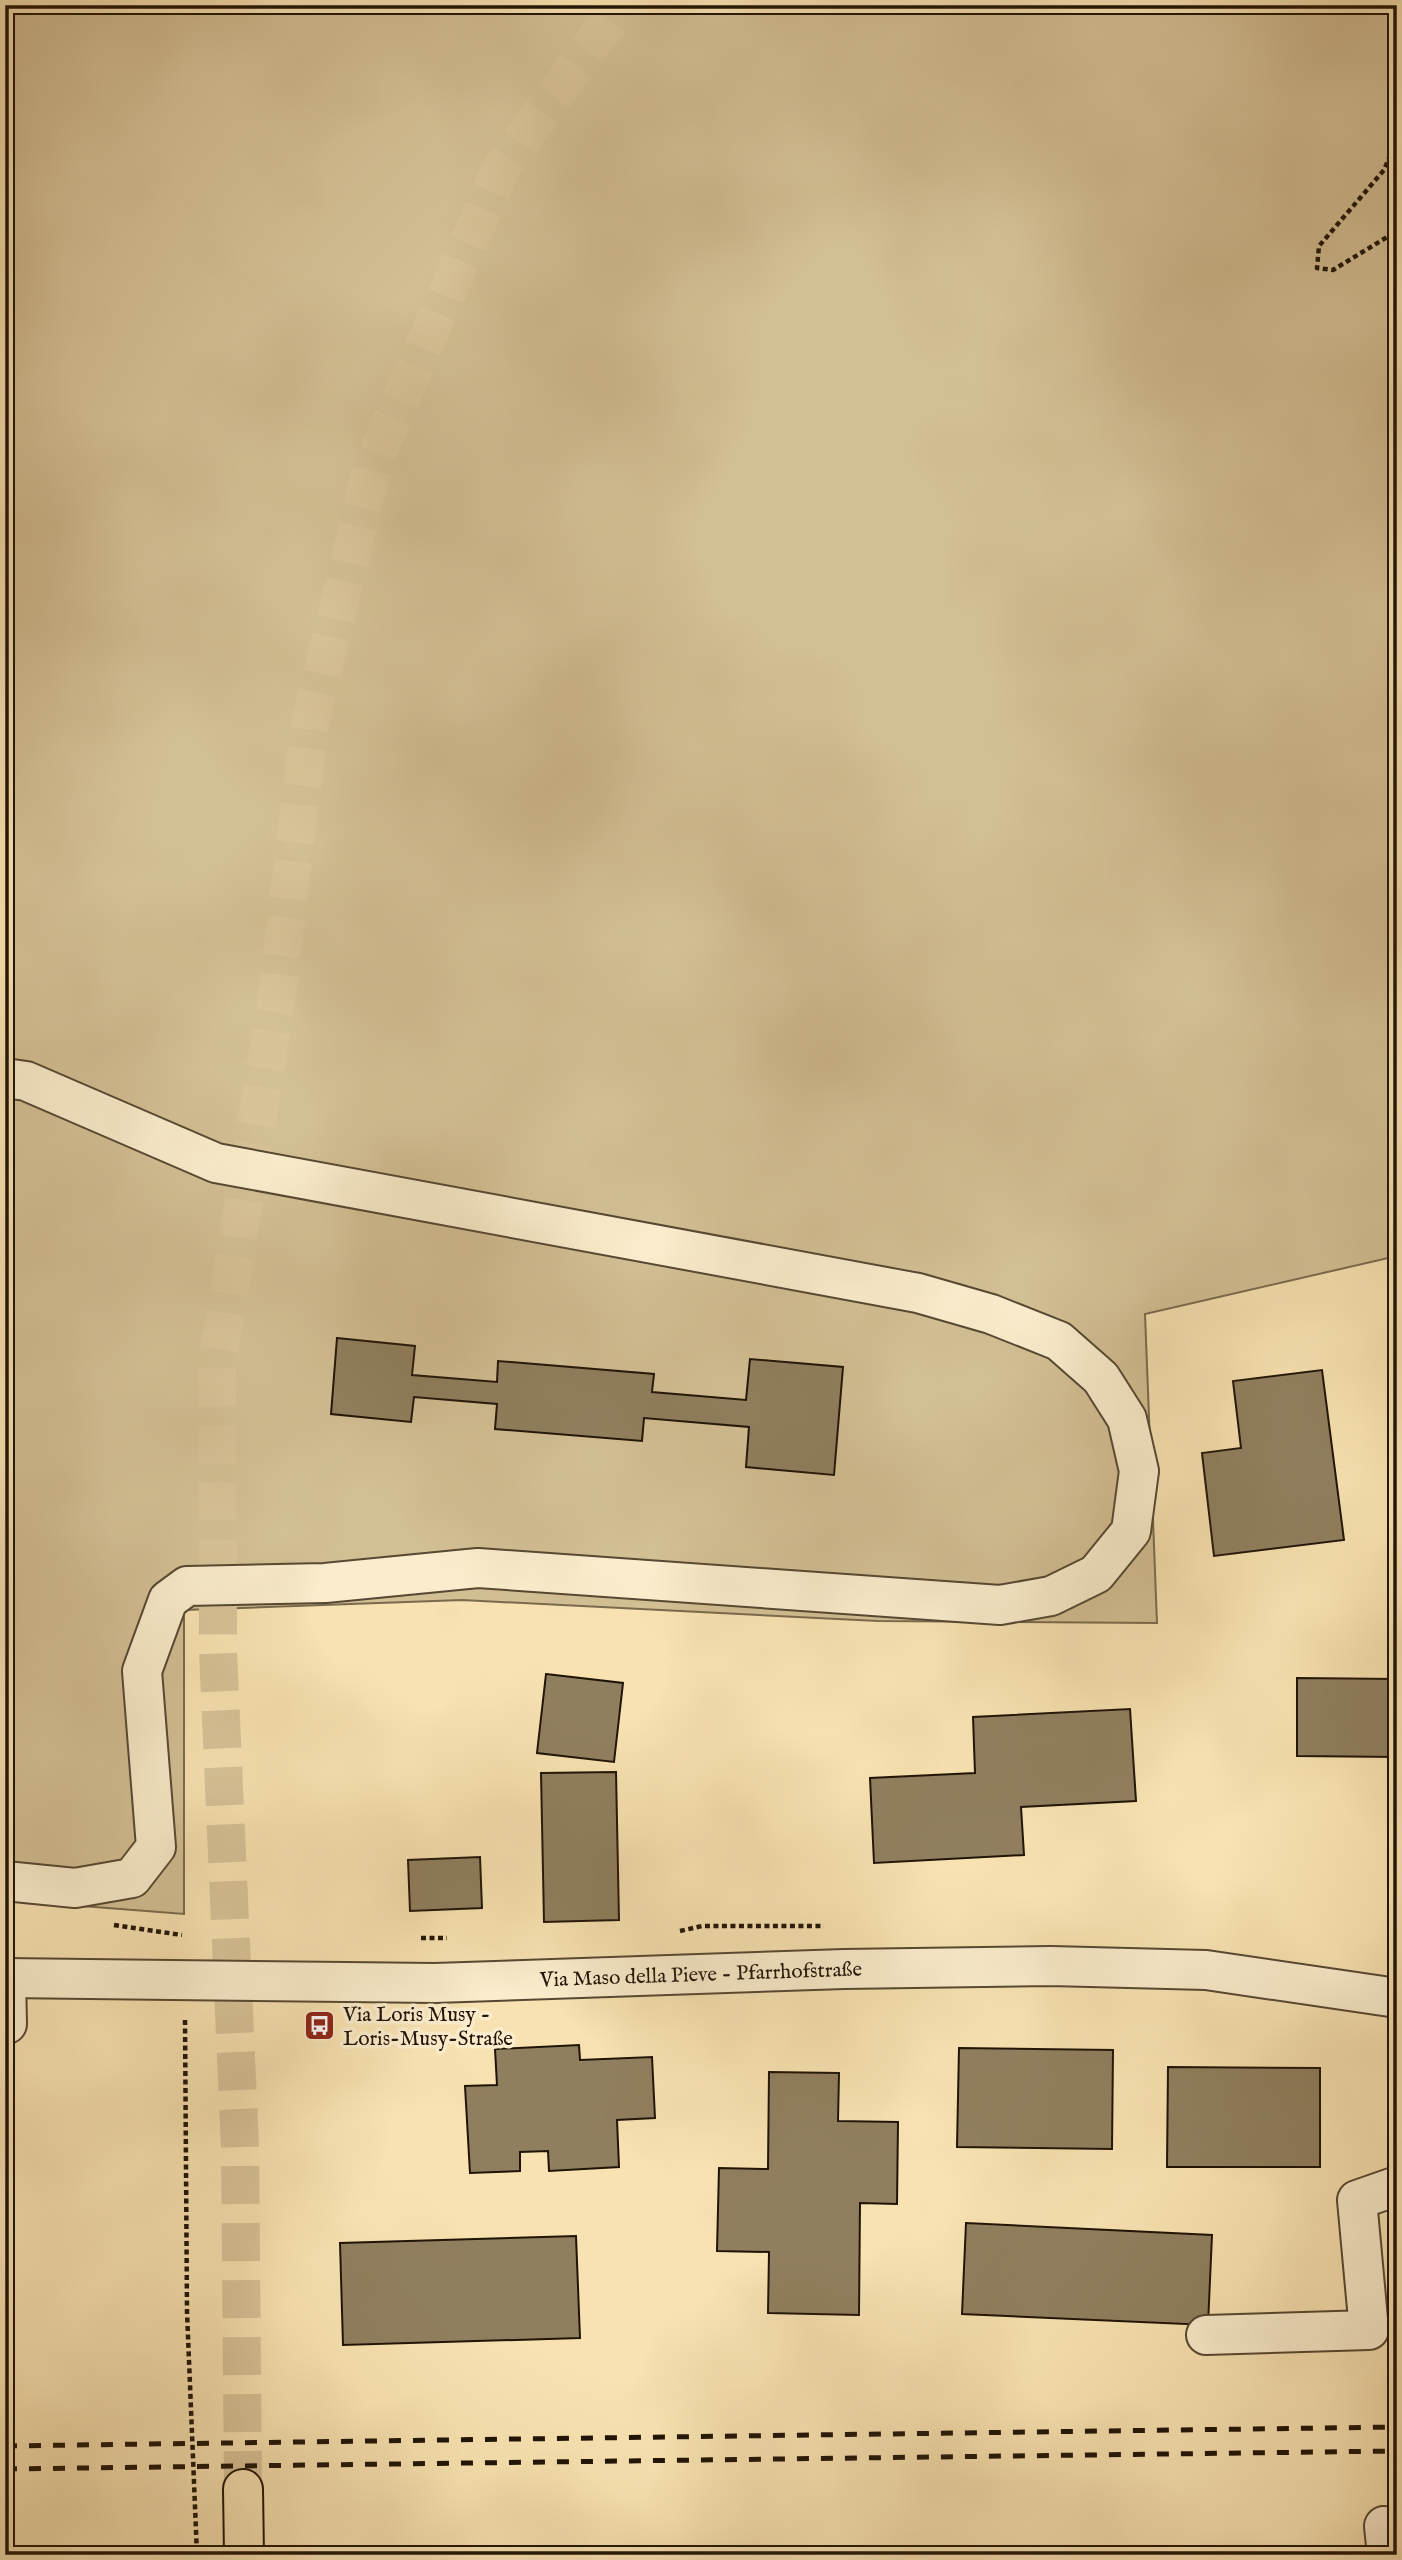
<svg xmlns="http://www.w3.org/2000/svg" width="1402" height="2560" font-family="'IM FELL English',serif">
  <rect width="100%" height="100%" fill="#f8e2b1"/>
  <filter id="stains"><feTurbulence type="fractalNoise" baseFrequency=".00286" numOctaves="4"/><feColorMatrix values="0 0 0 0 .2 0 0 0 0 .09 0 0 0 0 .02 0 0 0 .5 -.17"/></filter>
  <radialGradient id="worn" r=".72"><stop offset=".6" stop-color="#630" stop-opacity="0"/><stop offset="1" stop-color="#630" stop-opacity=".3"/></radialGradient>
  <polygon fill="#d3bf94" stroke="#7a6a4e" stroke-width="2" points="5,5 1397,5 1397,1256 1145,1314 1157,1623 878,1621 462,1600 184,1610 184,1914 5,1900"/>
  <g fill="#907f5f" stroke="#201407" stroke-width="2">
    <polygon points="337,1338 415,1346 412,1375 497,1382 498,1361 654,1374 652,1392 746,1400 750,1359 843,1367 834,1475 746,1467 749,1427 644,1418 642,1441 495,1429 497,1404 414,1397 411,1422 331,1414"/>
    <polygon points="1322,1370 1344,1540 1214,1556 1202,1453 1241,1448 1233,1381"/>
    <polygon points="546,1674 623,1683 614,1762 537,1753"/>
    <polygon points="1297,1678 1397,1679 1397,1757 1297,1756"/>
    <polygon points="1130,1709 1136,1801 1021,1807 1024,1855 874,1863 870,1778 975,1773 973,1717"/>
    <polygon points="616,1772 619,1920 544,1922 541,1773"/>
    <polygon points="480,1857 482,1908 410,1911 408,1860"/>
    <polygon points="579,2045 580,2060 652,2057 655,2118 617,2120 619,2167 549,2171 548,2151 520,2152 520,2171 470,2173 465,2086 497,2085 495,2049"/>
    <polygon points="959,2048 1113,2050 1112,2149 957,2147"/>
    <polygon points="1168,2067 1320,2068 1320,2167 1167,2167"/>
    <polygon points="769,2072 839,2073 838,2121 898,2122 897,2204 860,2203 859,2315 768,2313 769,2252 717,2251 719,2168 768,2169"/>
    <polygon points="966,2223 1212,2235 1208,2325 962,2314"/>
    <polygon points="576,2236 580,2338 343,2345 340,2243"/>
  </g>
  <g fill="none" stroke-linecap="round" stroke-linejoin="round">
    <polyline stroke="#d8c398" stroke-width="38" stroke-dasharray="38 19" stroke-linecap="butt" points="243,2489 240,2147 218,1651 217,1365 276,1003 309,728 373,464 501,168 621,5"/>
    <defs>
      <g id="minor">
        <polyline points="5,1078 26,1081 216,1163 918,1293 991,1314 1059,1341 1101,1378 1127,1419 1139,1471 1131,1531 1096,1574 1051,1596 1000,1605 478,1568 325,1583 187,1586 168,1600 142,1671 156,1847 132,1878 75,1888 5,1881"/>
        <path id="s1" d="M5,1978L435,1983L844,1969L1051,1966L1206,1970L1397,1998"/>
        <polyline points="6,1978 7,2024"/>
        <polyline points="1206,2335 1369,2330 1357,2200 1397,2186"/>
        <polyline points="1384,2526 1387,2555"/>
      </g>
      <polyline id="major" points="243,2489 244,2555"/>
    </defs>
    <use href="#minor" stroke="#564832" stroke-width="42"/>
    <use href="#major" stroke="#201407" stroke-width="42"/>
    <g stroke="#201407" stroke-width="4.5" stroke-dasharray="5 3.5" stroke-linecap="butt">
      <polyline points="1397,139 1384,170 1319,246 1317,268 1333,270 1397,231"/>
      <polyline points="114,1925 182,1935"/>
      <polyline points="680,1931 702,1926 824,1926"/>
      <polyline points="421,1938 447,1938"/>
      <polyline points="185,2020 187,2312 197,2555"/>
    </g>
    <use href="#minor" stroke="#faeccc" stroke-width="38"/>
    <use href="#major" stroke="#f8e2b1" stroke-width="38"/>
    <g stroke="#201407" stroke-width="5" stroke-dasharray="12 12" stroke-linecap="butt">
      <polyline points="5,2446 1397,2427"/>
      <polyline points="5,2469 1397,2451"/>
    </g>
  </g>
  <defs>
    <symbol id="bus-square" viewBox="-11 -11 22 22"><rect x="-9" y="-9" width="18" height="18" rx="4" fill="#8f2418" stroke="#faeccc"/><path d="M-5-6H5V4H4V6H2V4H-2V6H-4V4H-5ZM-3.5-4V0h7V-4ZM-3.5 1.2v1.5H-2V1.2ZM2 1.2v1.5H3.5V1.2Z" fill="#fff"/></symbol>
  </defs>
  <g fill-rule="evenodd">
    <use href="#bus-square" x="302" y="2008" width="35" height="35"/>
  </g>
  <g text-anchor="middle" stroke-width="7" stroke-linejoin="round" paint-order="stroke">
    <g font-size="21" fill="#201407" stroke="#faeccc">
      <text dy="7" stroke="none"><textPath href="#s1" startOffset="696">Via Maso della Pieve - Pfarrhofstraße</textPath></text>
    </g>
    <g font-size="21" fill="#201407" stroke="#faeccc" text-anchor="start">
      <text x="343" y="2021">Via Loris Musy -<tspan x="343" dy="24">Loris-Musy-Straße</tspan></text>
    </g>
  </g>
  <rect width="1402" height="2560" fill="none" stroke="#f8e2b1" stroke-width="28"/>
  <rect x="7" y="7" width="1388" height="2546" fill="none" stroke="#201407" stroke-width="3.5"/>
  <rect x="14" y="14" width="1374" height="2532" fill="none" stroke="#201407" stroke-width="2"/>
  <rect width="100%" height="100%" filter="url(#stains)"/>
  <rect width="100%" height="100%" fill="url(#worn)"/>
</svg>
